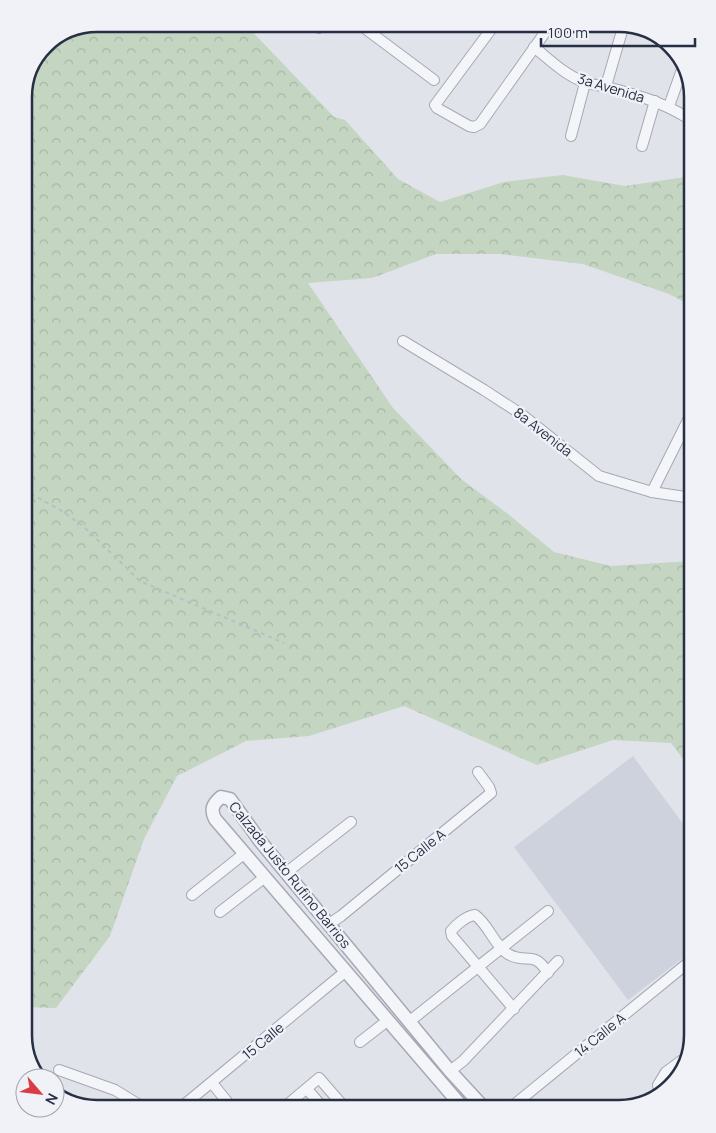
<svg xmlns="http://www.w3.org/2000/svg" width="716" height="1133" font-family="Manrope,sans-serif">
  <defs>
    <pattern id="forest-crowns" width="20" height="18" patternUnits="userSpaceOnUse" patternTransform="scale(1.25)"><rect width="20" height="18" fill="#c4d5c1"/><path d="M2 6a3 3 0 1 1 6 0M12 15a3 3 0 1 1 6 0" fill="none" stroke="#a8b7a7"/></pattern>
  </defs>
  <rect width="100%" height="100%" fill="#e0e3ea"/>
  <polygon fill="#ced2dd" points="633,756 692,836 692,951 628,1000 514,847"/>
  <polygon fill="url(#forest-crowns)" points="98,24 245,24 334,117 345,120 398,179 440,202 504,182 562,175 625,186 692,176 692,306 669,294 583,264 500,254 436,254 372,278 308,283 393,408 461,479 508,514 554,552 611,566 692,561 692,771 671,743 613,740 537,765 404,706 309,736 246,741 177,776 144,839 110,936 56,1008 24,1007 24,93 46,45"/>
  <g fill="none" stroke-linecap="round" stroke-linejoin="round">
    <defs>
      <g id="minor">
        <polyline points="359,24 434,80"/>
        <polyline points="451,24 454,27"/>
        <polyline points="495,24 435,105 437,108 469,126 474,127 480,124 551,24"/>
        <polyline points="319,28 322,24"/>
        <path d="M534,47C550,60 565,75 584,82C591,85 600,85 607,87C634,94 662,102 686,117L692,115"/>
        <polyline points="606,86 624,24"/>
        <polyline points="669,106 684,64"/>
        <polyline points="571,136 585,83"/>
        <polyline points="642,146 655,101"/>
        <polyline points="403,341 484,390 521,414 599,476 652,492 692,498"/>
        <polyline points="652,492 692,412"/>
        <polyline points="287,872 351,822"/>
        <polyline points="192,895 245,853"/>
        <polyline points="220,912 265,877"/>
        <polyline points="329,924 341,916 491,793 489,787 478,772"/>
        <path d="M514,1009L452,936L451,931C456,925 466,916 475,915C489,925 494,945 508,954C527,965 533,949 548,973"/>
        <polyline points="410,1021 548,911"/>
        <polyline points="360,1042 387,1021"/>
        <polyline points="59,1070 115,1090 146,1109"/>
        <polyline points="450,1071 463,1061 558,961"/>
        <polyline points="212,1083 233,1109"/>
        <polyline points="307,1089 324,1109"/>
        <polyline points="660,1094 658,1085 666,1072 685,1058"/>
        <polyline points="179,1109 346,971"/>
        <polyline points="282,1109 319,1078 346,1109"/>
        <polyline points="509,1109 689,962 692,961"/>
      </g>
      <path id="tertiary" d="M464,1109L215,819C210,809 213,804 221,797L230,799L260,841L450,1071L485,1109"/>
    </defs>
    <use href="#minor" stroke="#a5a9b5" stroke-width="12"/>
    <use href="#tertiary" stroke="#a5a9b5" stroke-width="15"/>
    <polyline stroke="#babec5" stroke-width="2" stroke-dasharray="4 4" stroke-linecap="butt" points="24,490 62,511 83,526 140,581 284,643"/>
    <use href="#minor" stroke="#f3f5f8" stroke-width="10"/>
    <use href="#tertiary" stroke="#f3f5f8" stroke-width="12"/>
  </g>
  <g text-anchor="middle" stroke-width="4.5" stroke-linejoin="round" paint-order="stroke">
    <g font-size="14" fill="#272f43" stroke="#f0f2f8">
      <text transform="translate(611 88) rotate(17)" y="5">3a Avenida</text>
      <text transform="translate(543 432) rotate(38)" y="5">8a Avenida</text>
      <text transform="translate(420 851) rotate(-39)" y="5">15 Calle A</text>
      <text transform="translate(290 875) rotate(51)" y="5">Calzada Justo Rufino Barrios</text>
      <text transform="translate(600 1035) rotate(-39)" y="5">14 Calle A</text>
      <text transform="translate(263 1041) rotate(-40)" y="5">15 Calle</text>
    </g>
  </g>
  <path d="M0 0H716V1133H0ZM97 32H619A65 65 0 0 1 684 97V1035A65 65 0 0 1 619 1100H97A65 65 0 0 1 32 1035V97A65 65 0 0 1 97 32Z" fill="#f0f2f8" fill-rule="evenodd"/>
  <path fill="none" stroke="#272f43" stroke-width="2.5" d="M97 32H619A65 65 0 0 1 684 97V1035A65 65 0 0 1 619 1100H97A65 65 0 0 1 32 1035V97A65 65 0 0 1 97 32Z"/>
  <g transform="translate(40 1093) rotate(118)"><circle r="24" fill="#f0f2f8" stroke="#a0a4b0"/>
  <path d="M0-4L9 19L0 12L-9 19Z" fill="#d93c43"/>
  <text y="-8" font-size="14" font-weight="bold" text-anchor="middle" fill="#272f43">N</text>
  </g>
  <path d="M541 38v8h154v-8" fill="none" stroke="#272f43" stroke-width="2.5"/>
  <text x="548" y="38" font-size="15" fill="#272f43" stroke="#f0f2f8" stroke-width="4" paint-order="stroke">100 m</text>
</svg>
